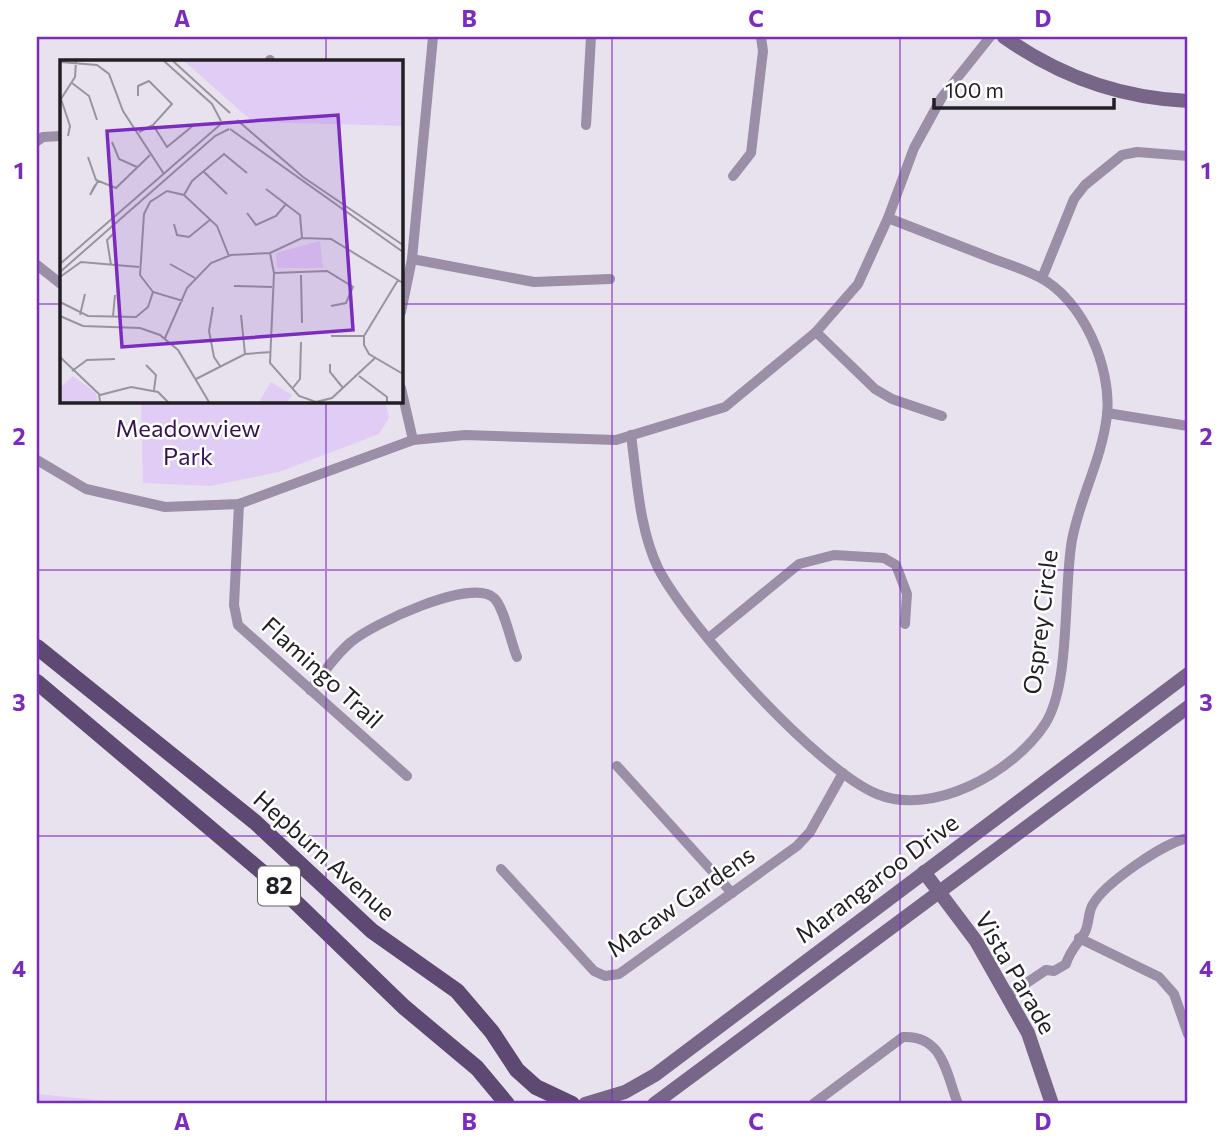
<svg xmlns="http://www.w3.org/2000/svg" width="1225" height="1141" font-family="Commissioner,sans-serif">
  <rect width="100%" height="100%" fill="#e8e2ee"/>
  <g fill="#e0ccf4">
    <polygon points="141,401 385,401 389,418 379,434 279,472 210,486 143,483"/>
    <polygon points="37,1094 138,1104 37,1104"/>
  </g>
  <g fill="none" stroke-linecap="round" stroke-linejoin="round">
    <g stroke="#9a8fa6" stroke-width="10">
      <polyline points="270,60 270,61"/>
      <polyline points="586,125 591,37"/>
      <polyline points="37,141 43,137 61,136"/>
      <polyline points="733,176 751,153 763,51 761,37"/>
      <polyline points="412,259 534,282 610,279"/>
      <polyline points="37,265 61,284"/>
      <polyline points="1042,278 1074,199 1085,185 1122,155 1137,152 1188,156"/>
      <polyline points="401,312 412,259 433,37"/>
      <polyline points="816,332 875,389 892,399 942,416"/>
      <polyline points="401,388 413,440"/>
      <polyline points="1107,413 1188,426"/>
      <path d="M631,435C637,479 639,528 658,568C687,625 818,770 877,794C933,817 1014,772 1045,724C1071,684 1063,590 1072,540C1080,497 1102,459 1107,415C1112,368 1083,299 1039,277C1024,269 1007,264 991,258C957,245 922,231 888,218"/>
      <polyline points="37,460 86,489 165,507 239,504 413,440 465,435 616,440 725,407 816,332 858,284 888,218 914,148 942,97 990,37"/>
      <polyline points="239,504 234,605 238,625 407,776"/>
      <polyline points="710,637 799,564 834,555 884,558 896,565 907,594 905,624"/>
      <path d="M310,690C323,674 335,655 351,642C372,624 472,577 494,598C504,607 511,643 517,657"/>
      <polyline points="617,766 732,893"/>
      <polyline points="501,869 594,971 605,976 619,974 797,846 810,832 843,773"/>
      <polyline points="1079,938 1159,977 1174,994 1188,1034"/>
      <path d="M1007,996L1046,970L1054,971L1066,964C1070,950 1078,944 1085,932C1089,924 1088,914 1092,906C1103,884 1165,842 1188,838"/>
      <path d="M813,1104L903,1037C943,1035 946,1073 958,1104"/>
    </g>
    <g stroke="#776687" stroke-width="14">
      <path d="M1004,37C1059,76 1120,98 1188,101"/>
      <polyline points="924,872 976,941 1028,1033 1052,1104"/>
      <polyline points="585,1104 625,1092 655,1075 1188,674"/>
      <polyline points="654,1104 1188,707"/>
    </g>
    <g stroke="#5d4971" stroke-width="16">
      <polyline points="37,647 255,822 372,931 457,991 492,1032 517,1070 536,1087 572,1104"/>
      <polyline points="37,682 281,888 404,1007 477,1068 507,1104"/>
    </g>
  </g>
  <path fill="none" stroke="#7b2cbf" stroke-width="2" stroke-opacity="0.55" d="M326,37V61M612,37V1104M900,37V1104M37,304H61M401,304H1188M326,401V1104M37,570H1188M37,836H1188"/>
  <g text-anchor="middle" stroke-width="5" stroke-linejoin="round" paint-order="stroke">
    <rect fill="#fff" stroke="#646265" stroke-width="2" x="258" y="866.5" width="42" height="39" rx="5"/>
    <g font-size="23" font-weight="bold" fill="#211f23">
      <text x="279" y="894">82</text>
    </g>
    <g font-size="24" fill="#381352" stroke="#fff">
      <text x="188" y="437">Meadowview<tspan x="188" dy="28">Park</tspan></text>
    </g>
    <g font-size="24" fill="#211f23" stroke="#fff">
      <text transform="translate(1041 622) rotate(-83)" y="8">Osprey Circle</text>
      <text transform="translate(322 673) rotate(42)" y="8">Flamingo Trail</text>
      <text transform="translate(324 856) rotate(42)" y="8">Hepburn Avenue</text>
      <text transform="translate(877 879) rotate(-37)" y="8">Marangaroo Drive</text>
      <text transform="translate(681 902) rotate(-35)" y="8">Macaw Gardens</text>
      <text transform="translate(1015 973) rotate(60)" y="8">Vista Parade</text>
    </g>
  </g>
  <g transform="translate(60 60)">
    <rect width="343" height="343" fill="#e8e2ee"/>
    <path d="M124,1H343V66L193,62ZM260,181L263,208H217L216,193ZM13,316L36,333L38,342H0V328ZM211,322L232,335L227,342H199Z" fill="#e0ccf4"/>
    <path fill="none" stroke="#98949d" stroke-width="2" d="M104,1L152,44L161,61M113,1L170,53M0,2L37,5L49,14L63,51L104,114M12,23L29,36L37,60M78,36V26L89,21L112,44L93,65L79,72M177,60L243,117L343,185M93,65L107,87L135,64M170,69L343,192M8,76L10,66L1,39L15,17L16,1M52,82L59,99L77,107M28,97L36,120L56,128L90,95M0,109V132M143,111L167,134M35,125L30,135L38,121M206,129L240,155L242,178M124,135L132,121L164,94L187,113M187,153L196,165L216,156L226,144M114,164L117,175L129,177L151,159M210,193L214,213L210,303L239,336L256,342L272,338L315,298M0,204L162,63M110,204L135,218M51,205L47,180L55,172M0,212L155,76L169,69M214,213L267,211L293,227L286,243L271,246M241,215L242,263M0,217L21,202L79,207M338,220L304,276V285L309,294L343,314M174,226L212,227M123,241L93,232L80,215L84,154L90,142L107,131L124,135L157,166L169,196M0,242L28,256L76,257L88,247L93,232M153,247L149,271L154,297L160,306M20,255L25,234M181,255L185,294M0,256L23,266L80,268L100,275L118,290L149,342M53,256L55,235M271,276H304M105,278L127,228L151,203L171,195L210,193L242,178L271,179L343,223M0,297L39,334L40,342M270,304V312L283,328M86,305L96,315L94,330M12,311L27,300L55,299M299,316L327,337V342M136,319L185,294L211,292M232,329L240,319L241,282M40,335L71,327L98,332L108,342"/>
    <path fill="#7b2cbf" fill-opacity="0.15" stroke="#7b2cbf" stroke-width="3.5" d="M278,55L293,270L62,287L47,71Z"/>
    <rect width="343" height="343" fill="none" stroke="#211f23" stroke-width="3.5"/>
  </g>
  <rect width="1225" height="1141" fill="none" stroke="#ffffff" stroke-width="77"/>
  <path d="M934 98v10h180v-10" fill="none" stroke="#211f23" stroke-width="3.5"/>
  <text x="945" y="98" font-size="21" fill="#211f23" stroke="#ffffff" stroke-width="5" paint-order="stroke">100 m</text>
  <rect x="38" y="38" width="1148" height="1064" fill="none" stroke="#7b2cbf" stroke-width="2.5"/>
  <g font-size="23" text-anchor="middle" font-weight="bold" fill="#7b2cbf">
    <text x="182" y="27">A</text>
    <text x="469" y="27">B</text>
    <text x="756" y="27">C</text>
    <text x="1043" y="27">D</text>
    <text x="19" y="179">1</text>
    <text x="1206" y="179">1</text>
    <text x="19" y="445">2</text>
    <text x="1206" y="445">2</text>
    <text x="19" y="711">3</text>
    <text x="1206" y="711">3</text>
    <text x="19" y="977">4</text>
    <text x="1206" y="977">4</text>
    <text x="182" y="1130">A</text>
    <text x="469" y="1130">B</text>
    <text x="756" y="1130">C</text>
    <text x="1043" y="1130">D</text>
  </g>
</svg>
